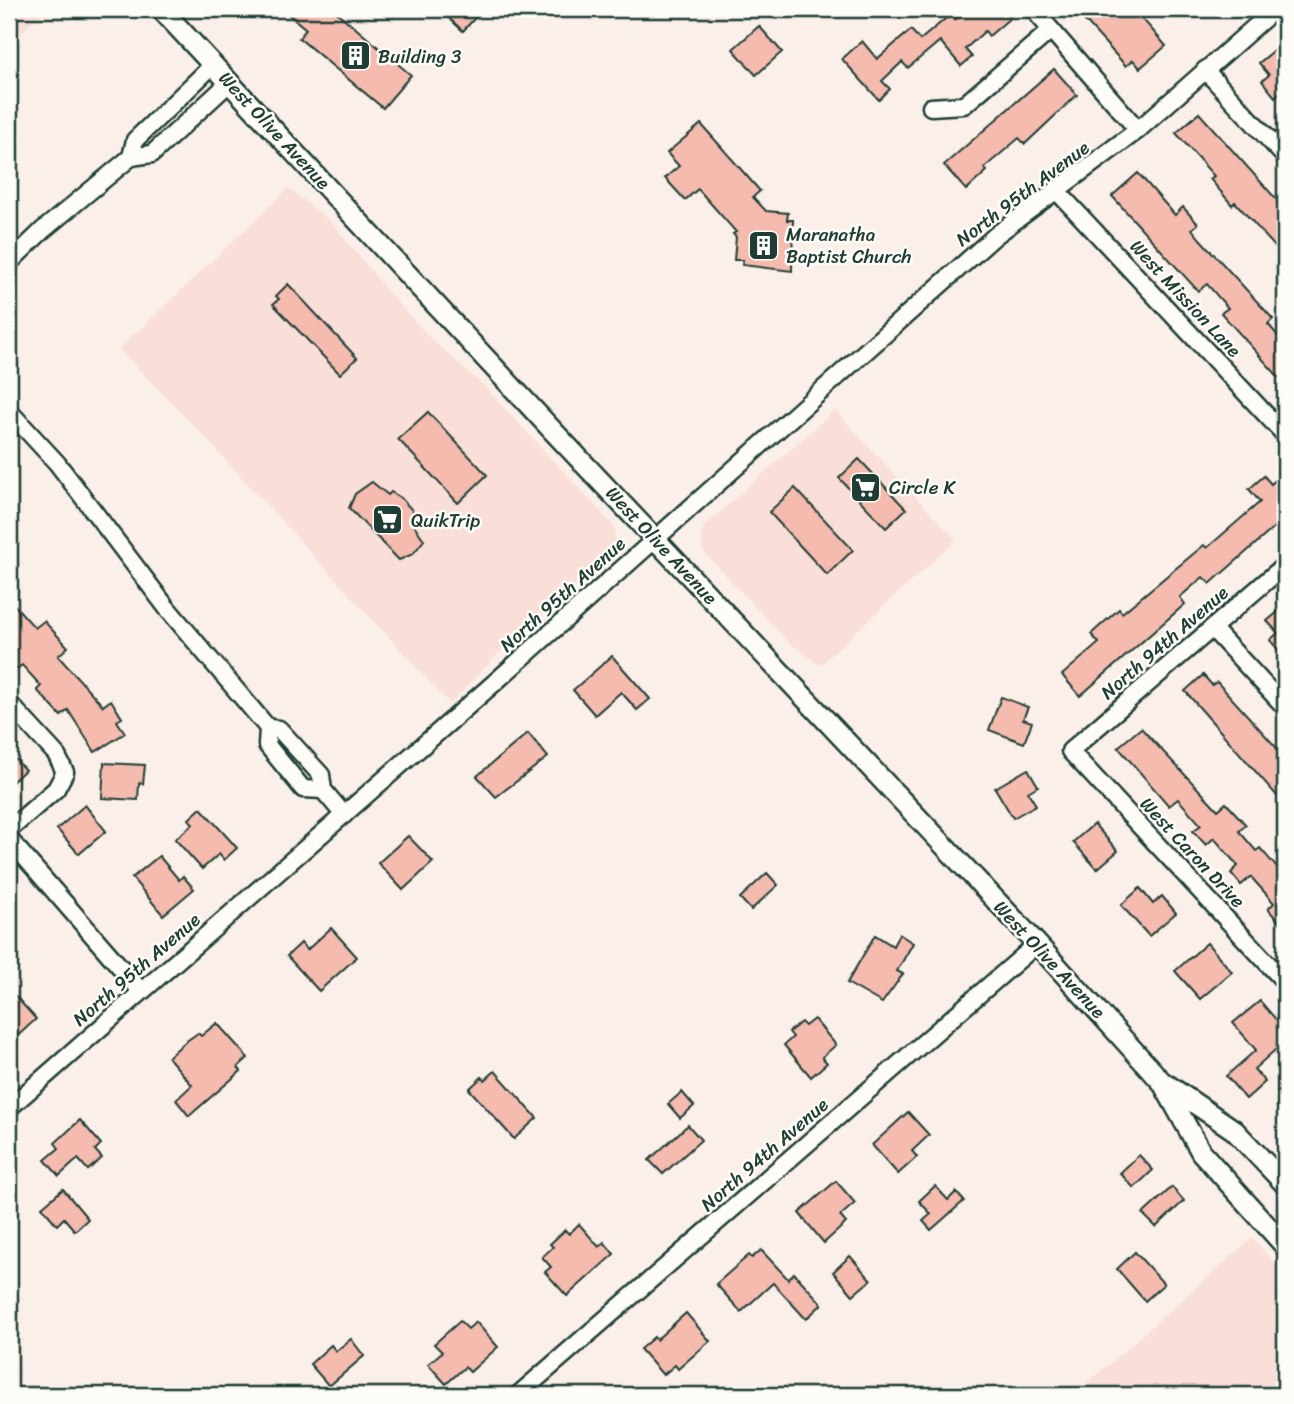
<svg xmlns="http://www.w3.org/2000/svg" width="1294" height="1404" font-family="Sriracha,sans-serif">
  <rect width="100%" height="100%" fill="#fbefe9"/>
  <filter id="ink" filterUnits="userSpaceOnUse"><feTurbulence type="fractalNoise" baseFrequency=".0143" numOctaves="2"/><feDisplacementMap in="SourceGraphic" scale="14" xChannelSelector="R" yChannelSelector="G"/><feConvolveMatrix kernelMatrix="1 2 1 2 8 2 1 2 1" color-interpolation-filters="sRGB"/></filter>
  <g filter="url(#ink)">
    <g fill="#f9dfd8">
      <polygon points="9,9 47,9 9,43"/>
      <polygon points="289,188 332,223 395,300 431,339 485,387 614,526 615,544 607,557 502,650 450,704 200,432 119,349"/>
      <polygon points="835,410 956,540 820,665 788,642 703,551 701,537 704,526"/>
      <polygon points="1252,1238 1285,1275 1285,1395 1074,1395"/>
    </g>
    <g fill="#f5bbaf" stroke="#1f3d34" stroke-width="2">
      <polygon points="282,9 333,9 411,75 383,108 299,38 306,29"/>
      <polygon points="439,9 483,9 463,31"/>
      <polygon points="968,9 1002,9 1010,18 989,36 985,31 965,49 972,57 961,66 940,41 908,68 902,62 882,81 890,89 879,100 842,59 862,41 877,59 911,30 920,40 951,14 955,20"/>
      <polygon points="1074,9 1134,9 1166,46 1140,68 1133,60 1126,66"/>
      <polygon points="759,26 782,52 756,75 733,49"/>
      <polygon points="1277,48 1285,57 1285,88 1275,97 1262,81 1269,75 1259,63"/>
      <polygon points="1054,69 1077,95 1025,144 1019,138 984,168 987,171 966,190 944,165"/>
      <polygon points="1199,113 1285,209 1278,216 1285,224 1285,258 1235,202 1232,205 1210,179 1214,176 1176,133"/>
      <polygon points="701,124 760,191 753,197 766,211 788,213 787,220 793,220 792,271 742,265 743,260 734,260 736,237 733,234 736,232 698,189 685,200 665,178 679,166 667,153"/>
      <polygon points="1138,173 1175,215 1183,207 1198,224 1192,229 1200,239 1273,319 1268,324 1285,344 1285,384 1221,313 1228,308 1207,284 1198,291 1112,196"/>
      <polygon points="288,284 357,358 340,374 273,304 279,299 276,296"/>
      <polygon points="428,412 487,475 458,503 398,439"/>
      <polygon points="859,459 906,509 886,528 839,478"/>
      <polygon points="1285,472 1285,518 1210,584 1203,577 1180,597 1185,604 1080,696 1062,675 1099,643 1091,634 1119,609 1122,613 1204,545 1207,548 1260,502 1249,489 1264,476 1271,484"/>
      <polygon points="372,482 388,495 391,492 401,498 412,510 416,518 412,522 424,540 413,554 399,560 349,508 355,494"/>
      <polygon points="795,488 853,550 827,575 769,512"/>
      <polygon points="9,599 35,628 44,621 68,647 58,656 103,706 111,700 122,718 117,721 125,733 95,752 68,710 61,716 37,690 41,686 22,665 17,669 9,661"/>
      <polygon points="1285,606 1285,658 1270,640 1278,633 1267,621"/>
      <polygon points="612,656 650,699 637,710 621,692 595,715 573,690"/>
      <polygon points="1203,675 1212,685 1217,682 1285,757 1285,805 1185,691"/>
      <polygon points="1001,697 1028,707 1023,719 1032,722 1024,743 989,730"/>
      <polygon points="1141,728 1218,810 1226,803 1246,825 1239,831 1256,851 1260,848 1285,877 1285,929 1268,909 1274,903 1251,877 1241,885 1231,873 1238,866 1214,838 1206,845 1193,831 1201,825 1178,799 1169,806 1118,747"/>
      <polygon points="528,733 548,757 496,797 477,776"/>
      <polygon points="9,752 25,770 9,785"/>
      <polygon points="104,763 145,765 143,784 139,783 138,800 102,798"/>
      <polygon points="1028,769 1038,786 1028,792 1036,805 1013,818 995,788"/>
      <polygon points="85,805 106,831 79,854 57,829"/>
      <polygon points="201,808 237,848 224,860 219,854 202,869 175,839 193,824 189,819"/>
      <polygon points="1094,824 1118,851 1097,869 1073,842"/>
      <polygon points="408,836 433,862 403,890 378,863"/>
      <polygon points="159,856 179,880 183,876 194,889 163,915 132,878"/>
      <polygon points="767,873 778,885 751,910 740,898"/>
      <polygon points="1140,888 1153,904 1162,896 1176,913 1149,936 1121,905"/>
      <polygon points="331,928 357,957 319,991 287,956 301,943 307,950"/>
      <polygon points="899,934 913,943 897,971 903,974 882,1003 847,983 875,935 893,946"/>
      <polygon points="1207,943 1232,972 1200,999 1175,971"/>
      <polygon points="9,989 36,1019 9,1044"/>
      <polygon points="1260,1001 1285,1030 1285,1041 1254,1069 1265,1082 1246,1099 1226,1076 1256,1050 1233,1023"/>
      <polygon points="814,1019 836,1045 822,1057 827,1063 811,1077 784,1045 793,1037 789,1032 801,1022 805,1026"/>
      <polygon points="217,1023 248,1058 238,1067 241,1071 189,1116 176,1100 192,1085 168,1057 185,1042 198,1033 201,1036"/>
      <polygon points="495,1071 537,1118 514,1139 469,1089 482,1077 485,1080"/>
      <polygon points="682,1092 694,1106 680,1118 668,1104"/>
      <polygon points="908,1112 929,1135 912,1151 917,1157 898,1174 872,1145"/>
      <polygon points="80,1120 101,1144 95,1150 102,1158 88,1170 78,1159 59,1176 45,1160 59,1148 55,1143"/>
      <polygon points="688,1125 701,1140 663,1174 649,1160"/>
      <polygon points="1139,1155 1153,1170 1134,1188 1120,1173"/>
      <polygon points="836,1181 855,1203 840,1216 846,1223 824,1243 799,1213"/>
      <polygon points="935,1186 948,1200 956,1192 964,1201 931,1230 923,1221 931,1214 919,1201"/>
      <polygon points="1172,1187 1184,1201 1156,1227 1143,1214"/>
      <polygon points="63,1189 88,1219 75,1231 64,1218 57,1225 42,1207"/>
      <polygon points="579,1224 599,1247 604,1242 614,1254 567,1296 545,1272 551,1267 542,1257 553,1247 550,1244 565,1230 569,1234"/>
      <polygon points="761,1250 788,1279 794,1273 822,1304 806,1319 773,1283 741,1312 716,1284 749,1255 752,1258"/>
      <polygon points="1135,1252 1164,1284 1145,1301 1117,1269"/>
      <polygon points="850,1256 871,1280 853,1295 833,1272"/>
      <polygon points="686,1313 710,1341 678,1369 675,1365 663,1375 640,1349 654,1337 656,1340"/>
      <polygon points="460,1321 468,1329 476,1322 498,1347 470,1372 465,1367 446,1384 428,1364 442,1352 434,1344"/>
      <polygon points="351,1339 364,1356 329,1386 310,1364 331,1345 336,1351"/>
    </g>
    <g fill="none" stroke-linecap="round" stroke-linejoin="round">
      <defs>
        <g id="minor">
          <polyline points="1033,9 1138,130"/>
          <polyline points="1205,70 1285,157"/>
          <polyline points="931,107 964,105 1051,30"/>
          <polyline points="131,157 135,140 214,64"/>
          <polyline points="1056,190 1285,435"/>
          <polyline points="9,263 43,230 131,157 152,154 230,82"/>
          <polyline points="9,411 57,463 167,608 268,728 267,745 303,789 323,790"/>
          <polyline points="1285,565 1070,751 1285,982"/>
          <polyline points="1212,628 1285,707"/>
          <polyline points="9,703 56,754 65,772 56,789 9,830"/>
          <polyline points="268,728 279,729 321,775 323,790 344,815"/>
          <polyline points="9,839 141,991"/>
          <polyline points="9,1108 493,684 996,235 1138,130 1275,9"/>
          <polyline points="518,1395 1037,944"/>
        </g>
        <g id="major">
          <polyline points="161,9 554,432 1037,944 1162,1082 1201,1152 1285,1246"/>
          <polyline points="1166,1084 1234,1130 1285,1184"/>
        </g>
      </defs>
      <use href="#minor" stroke="#1f3d34" stroke-width="21"/>
      <use href="#major" stroke="#1f3d34" stroke-width="24"/>
      <use href="#minor" stroke="#fdfcf7" stroke-width="16"/>
      <use href="#major" stroke="#fdfcf7" stroke-width="19"/>
    </g>
  </g>
  <defs>
    <symbol id="building-square" viewBox="-11 -11 22 22"><rect x="-9" y="-9" width="18" height="18" rx="4" fill="#1f3d34" stroke="#fdfcf7"/><path d="M-4-6H4V6H1V3H-1V6H-4ZM-2.5-4.3h1.7v1.8h-1.7ZM.8-4.3h1.7v1.8H.8ZM-2.5-1h1.7V.8h-1.7ZM.8-1h1.7V.8H.8Z" fill="#fff"/></symbol>
    <symbol id="supermarket-square" viewBox="-11 -11 22 22"><rect x="-9" y="-9" width="18" height="18" rx="4" fill="#1f3d34" stroke="#fdfcf7"/><path d="M-6-5.5h2.5l.6 2H6L4.5 2H-2.5L-4.4-4H-6ZM-1.5 3.2a1.3 1.3 0 1 0 .1 0ZM3 3.2a1.3 1.3 0 1 0 .1 0Z" fill="#fff"/></symbol>
  </defs>
  <g fill-rule="evenodd">
    <use href="#building-square" x="338" y="38" width="35" height="35"/>
    <use href="#building-square" x="746" y="228" width="35" height="35"/>
    <use href="#supermarket-square" x="848" y="470" width="35" height="35"/>
    <use href="#supermarket-square" x="370" y="502" width="35" height="35"/>
  </g>
  <g text-anchor="middle" stroke-width="5" stroke-linejoin="round" paint-order="stroke">
    <g font-size="19" fill="#1f3d34" stroke="#fdfcf7" text-anchor="start">
      <text x="378" y="63">Building 3</text>
      <text x="786" y="241">Maranatha<tspan x="786" dy="22">Baptist Church</tspan></text>
      <text x="889" y="494">Circle K</text>
      <text x="411" y="527">QuikTrip</text>
    </g>
    <g font-size="19" fill="#1f3d34" stroke="#fdfcf7">
      <text transform="translate(275 130) rotate(47)" y="7">West Olive Avenue</text>
      <text transform="translate(1022 193) rotate(-37)" y="7">North 95th Avenue</text>
      <text transform="translate(1186 298) rotate(47)" y="7">West Mission Lane</text>
      <text transform="translate(662 545) rotate(47)" y="7">West Olive Avenue</text>
      <text transform="translate(562 594) rotate(-42)" y="7">North 95th Avenue</text>
      <text transform="translate(1164 642) rotate(-41)" y="7">North 94th Avenue</text>
      <text transform="translate(1193 852) rotate(47)" y="7">West Caron Drive</text>
      <text transform="translate(1050 959) rotate(47)" y="7">West Olive Avenue</text>
      <text transform="translate(136 969) rotate(-41)" y="7">North 95th Avenue</text>
      <text transform="translate(764 1154) rotate(-41)" y="7">North 94th Avenue</text>
    </g>
  </g>
  <rect width="1294" height="1404" fill="none" stroke="#fdfcf7" stroke-width="35"/>
  <rect x="18" y="18" width="1259" height="1369" fill="none" stroke="#1f3d34" stroke-width="2.5" filter="url(#ink)"/>
</svg>
